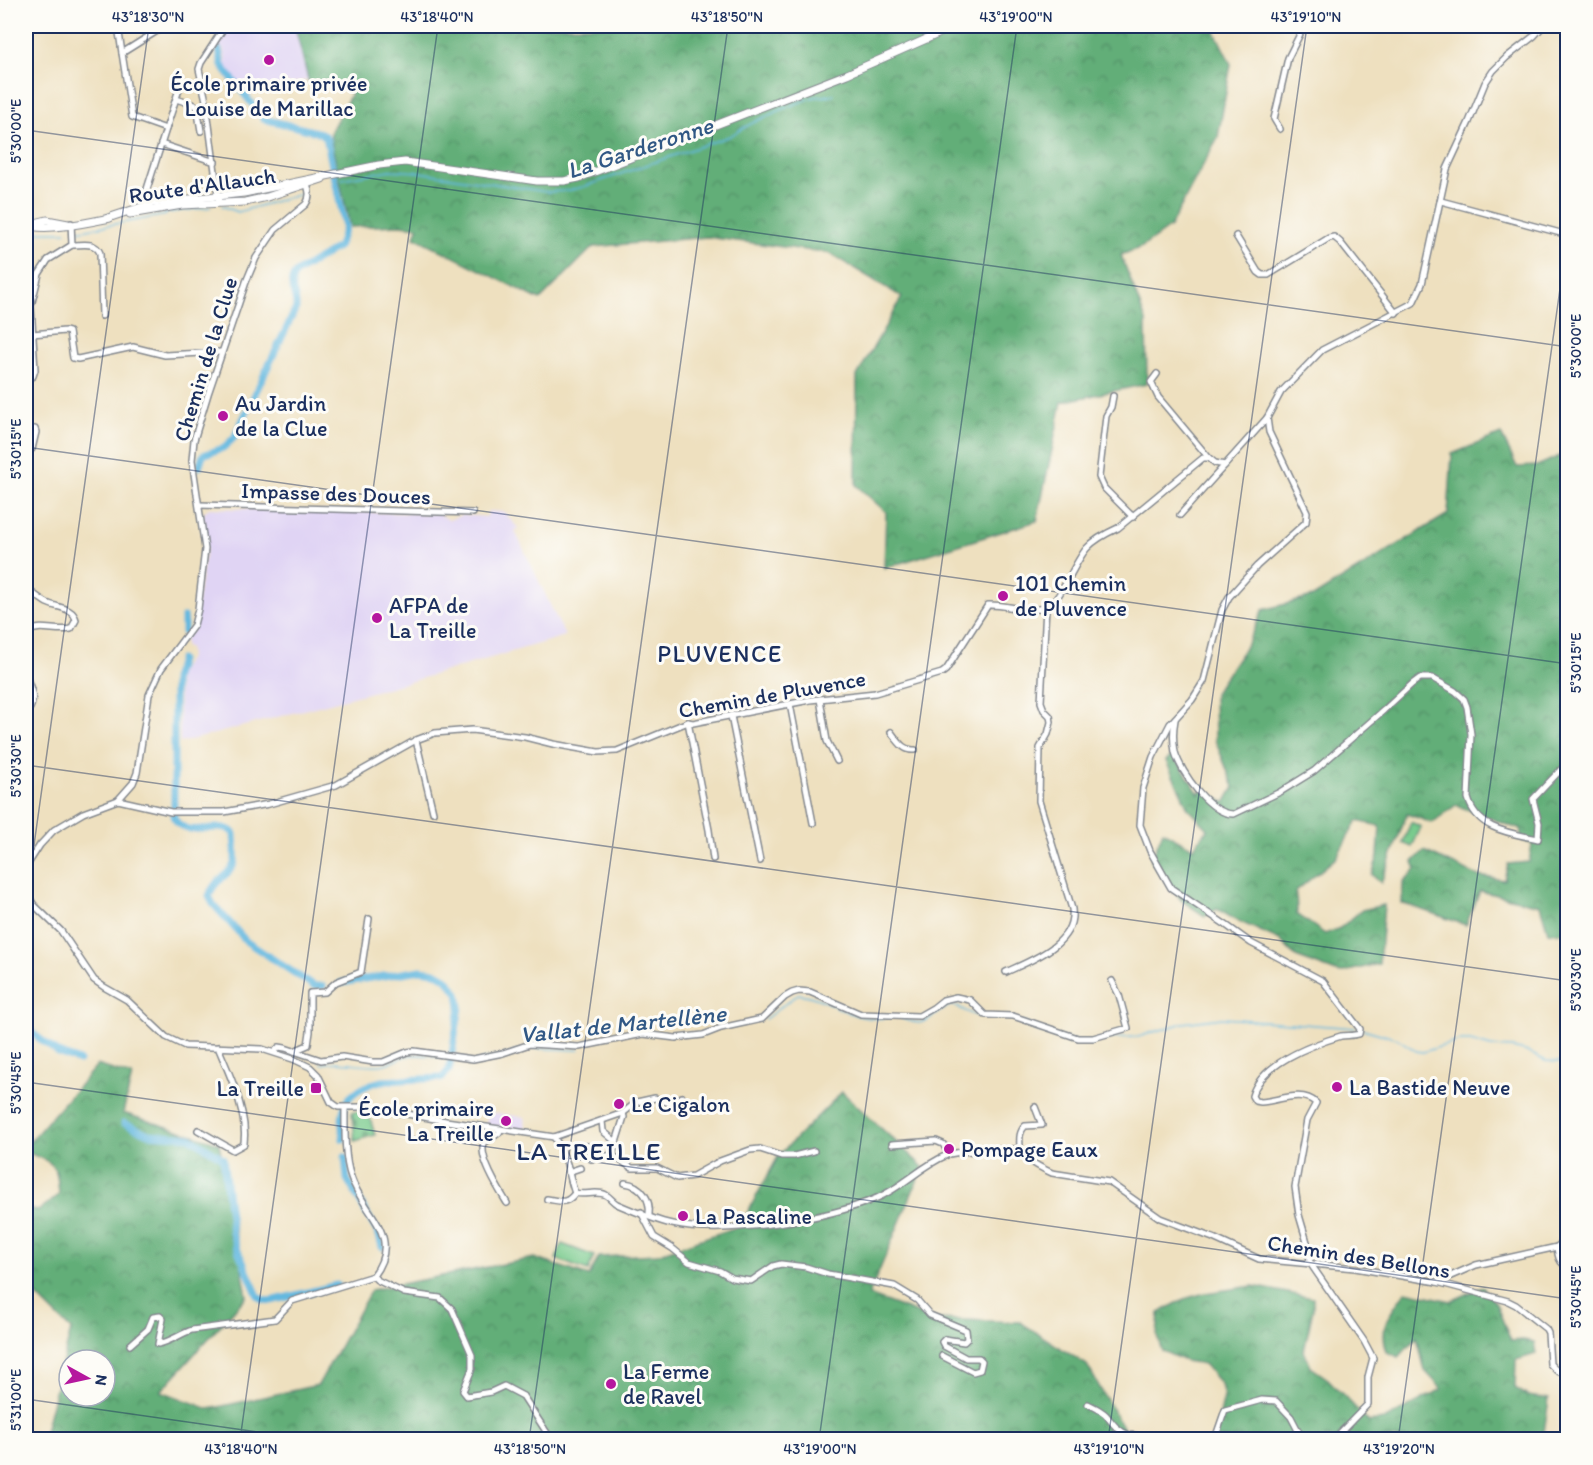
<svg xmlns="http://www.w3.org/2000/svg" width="1593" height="1465" font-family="Itim,sans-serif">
  <defs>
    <pattern id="forest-crowns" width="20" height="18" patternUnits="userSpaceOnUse" patternTransform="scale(1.5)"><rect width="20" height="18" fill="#62ae78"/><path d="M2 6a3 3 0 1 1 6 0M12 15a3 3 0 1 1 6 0" fill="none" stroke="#508e66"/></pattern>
    <pattern id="cemetery-stones" width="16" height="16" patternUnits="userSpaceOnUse" patternTransform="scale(1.5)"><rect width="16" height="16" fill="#78ca8c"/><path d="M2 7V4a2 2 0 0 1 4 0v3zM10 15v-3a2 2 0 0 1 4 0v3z" fill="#62a476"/></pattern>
  </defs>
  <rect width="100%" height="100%" fill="#fdfcf7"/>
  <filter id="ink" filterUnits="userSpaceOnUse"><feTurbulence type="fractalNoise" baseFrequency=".0167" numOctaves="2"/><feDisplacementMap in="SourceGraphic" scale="12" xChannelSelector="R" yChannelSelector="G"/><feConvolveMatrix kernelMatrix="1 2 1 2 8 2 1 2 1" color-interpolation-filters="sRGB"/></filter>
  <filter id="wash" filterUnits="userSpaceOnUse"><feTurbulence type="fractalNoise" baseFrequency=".008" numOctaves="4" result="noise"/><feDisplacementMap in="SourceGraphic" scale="24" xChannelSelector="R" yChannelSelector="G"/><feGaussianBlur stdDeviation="1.35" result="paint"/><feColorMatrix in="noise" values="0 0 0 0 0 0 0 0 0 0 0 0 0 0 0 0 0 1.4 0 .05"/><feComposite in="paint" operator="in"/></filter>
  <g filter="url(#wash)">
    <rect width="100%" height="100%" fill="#eee0bf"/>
    <g fill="#e0d4f4">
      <polygon points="222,26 305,26 318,77 290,84 286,82 249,95 224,66 226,61 223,48 220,47"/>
      <polygon points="209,508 439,514 449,520 462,515 487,517 488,511 504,512 518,528 515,531 565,636 409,682 180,743 178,676 190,656 189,647 186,647 184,640 193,629 206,550 203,513"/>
      <polygon points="488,1112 525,1117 526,1130 486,1125"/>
    </g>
    <g fill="#78ca8c" stroke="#4a7c75" stroke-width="1.5">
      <polygon points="1411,822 1421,827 1412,847 1403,843"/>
      <polygon points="562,1244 594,1256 588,1271 556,1259"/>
    </g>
    <g fill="url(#forest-crowns)" stroke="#3e6e6b" stroke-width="1.5" fill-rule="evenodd">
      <polygon points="295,26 1212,26 1231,64 1218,137 1170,227 1142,247 1121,255 1146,321 1147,384 1062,402 1037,521 884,568 886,512 856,485 857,376 902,297 829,253 707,237 593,247 540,300 414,237 419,227 400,225 350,227 331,141 331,131 351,93 323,80 309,83"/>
      <polygon points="1501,434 1517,467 1537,466 1567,453 1567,933 1548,932 1540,905 1480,891 1466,925 1402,903 1403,883 1416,869 1413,862 1424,851 1478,876 1504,880 1508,864 1529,862 1532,844 1520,840 1521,830 1456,805 1432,823 1407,814 1381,883 1372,875 1378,856 1380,826 1357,821 1336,858 1296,891 1297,914 1325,934 1340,928 1362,910 1384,905 1379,964 1339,973 1296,957 1280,940 1234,919 1217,909 1205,916 1181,900 1151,860 1163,831 1193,848 1208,829 1188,808 1166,761 1173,754 1199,794 1201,789 1225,803 1234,787 1215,740 1214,693 1245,648 1263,610 1313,597 1448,514 1452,454"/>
      <path d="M97,1065L132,1076L123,1113L219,1143L247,1296L161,1391L209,1409L318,1385L371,1290L534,1258L589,1276L599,1257L657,1254L740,1226L779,1155L842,1092L923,1167L869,1295L933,1319L1020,1322L1087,1365L1129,1439H43L71,1330L26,1285V1208L38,1211L59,1195C57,1162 55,1164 26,1152V1146ZM69,1360H105V1396H69Z"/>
      <path d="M1253,1286L1313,1298V1309L1304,1351L1311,1367L1328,1379L1369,1422L1384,1420L1442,1389L1425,1371L1417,1337L1399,1357L1387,1352C1378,1325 1391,1312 1406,1291L1451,1301L1483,1287L1496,1304L1511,1341L1523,1340L1534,1342L1536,1354L1516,1360L1515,1388L1528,1396L1549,1399L1543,1439H1214L1224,1397L1221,1384L1204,1364L1185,1361L1162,1351L1157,1336L1159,1313L1184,1299L1205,1293Z"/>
    </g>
    <polygon fill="url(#cemetery-stones)" stroke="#4a7c75" stroke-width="1.5" points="368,1111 375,1135 355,1141 352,1112"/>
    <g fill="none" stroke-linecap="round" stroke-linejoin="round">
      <g stroke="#63b8df" stroke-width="1.5">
        <path d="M342,179L390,170L419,172L547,192L566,191L583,187L730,136C754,120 784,108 811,98C819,95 827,98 834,94"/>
        <polyline points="222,206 238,212 301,194"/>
        <polyline points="76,231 166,215 165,213 211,207"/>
        <polyline points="26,232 66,232"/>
        <path d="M901,1018C929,1030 928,1015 951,1005C962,1007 970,1016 980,1016"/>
        <path d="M765,1019L798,994C832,997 851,1025 890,1017"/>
        <polyline points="1023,1022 1036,1030 1059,1038 1082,1043 1095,1042 1111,1038 1138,1037 1183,1023 1222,1018 1355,1028"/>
        <polyline points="1363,1029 1398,1039 1416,1051 1423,1052 1459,1041 1470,1041 1491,1047 1512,1048 1525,1051 1546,1061 1568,1063"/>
        <polyline points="527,1048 579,1050"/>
        <polyline points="481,1060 506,1056 517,1051"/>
        <path d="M321,1064C342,1059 358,1066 378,1065C388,1065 396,1059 406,1056C418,1053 432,1056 444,1058"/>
      </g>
      <g stroke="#63b8df" stroke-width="7">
        <path d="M199,467L203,455L223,448L234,438L296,308C297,294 286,284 296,273L339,246L345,227L326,137L321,133L264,119L222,66L219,50"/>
        <polyline points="184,632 184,617"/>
        <path d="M180,660L174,679V818C189,843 223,817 234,834C234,843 237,856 234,864C228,877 213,881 209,896L213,904L247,942L314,986H323"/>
        <path d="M341,983L421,970L435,972L446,978L458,993L460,1007L449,1070L442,1078L381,1081C345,1091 339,1105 343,1139"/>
        <polyline points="26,1028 58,1053 79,1061"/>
        <polyline points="124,1123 149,1134 189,1137 223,1158 232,1233 236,1246 258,1296 264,1300 271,1301 337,1285"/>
        <polyline points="345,1157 347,1179 379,1235 382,1247"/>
      </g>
    </g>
  </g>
  <g filter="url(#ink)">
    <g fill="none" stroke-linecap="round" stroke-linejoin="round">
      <defs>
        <g id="street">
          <polyline points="118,26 122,53"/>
          <polyline points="176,99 195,105 197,107 201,131"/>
          <polyline points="166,129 182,80"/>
          <polyline points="1280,129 1274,119 1288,58 1304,26"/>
          <polyline points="161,144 215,162"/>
          <polyline points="147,189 166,129 132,117 122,53 165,26"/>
          <polyline points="1441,201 1568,235"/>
          <polyline points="219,203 206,101 199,69 201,63 225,26"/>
          <polyline points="1236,236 1258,272 1262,275 1268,275 1329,238 1334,237 1340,242 1396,313"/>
          <path d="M72,245C83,245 95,241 100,253L102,316"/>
          <polyline points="32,334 65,331 69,332 73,358 78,359 133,347 165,355 221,352"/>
          <polyline points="1157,374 1151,382 1158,397 1209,458"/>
          <polyline points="26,380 33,376 35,370 31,306 39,274 48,260 72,245 71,223"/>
          <polyline points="1113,396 1111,407 1106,416 1099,477 1104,488 1133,517"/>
          <path d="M1267,418L1269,432L1307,512L1306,522L1257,566L1229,597L1222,610L1204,681L1192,700L1170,724L1153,757L1143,788L1140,825L1150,851L1171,888L1226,925L1251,943L1323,981L1360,1029L1359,1034C1353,1036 1347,1035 1341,1036C1311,1045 1261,1064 1252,1096L1255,1101L1261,1102C1278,1101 1302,1089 1316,1103L1307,1120L1295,1187L1299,1215L1309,1249L1310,1263L1364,1341L1373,1358L1368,1377V1404L1333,1440"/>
          <polyline points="26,433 29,429 35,429 36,432 32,449 26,450"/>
          <polyline points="199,505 473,513"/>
          <polyline points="1180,515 1225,465"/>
          <path d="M26,589C33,593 40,599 47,603C57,608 73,607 76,620L71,629C55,632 40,624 26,632"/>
          <path d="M26,676C30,688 36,696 30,708L26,710"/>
          <polyline points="820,699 827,741 837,761"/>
          <polyline points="790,704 813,823"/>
          <polyline points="731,716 760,861"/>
          <path d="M1175,720C1173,730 1173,741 1175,752C1181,773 1211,815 1234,814L1280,792L1314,771L1384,710L1412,684L1420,678H1432L1455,691L1464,699L1467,707L1471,734L1468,798C1477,830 1510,833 1538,839L1539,823L1533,799L1568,762"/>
          <polyline points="688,722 709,830 713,859"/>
          <path d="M891,732C898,741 903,751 915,750"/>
          <polyline points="416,740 433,812"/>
          <path d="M118,800L133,783L137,773L149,695L161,669L194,625L198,609L205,549L192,460L194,440L208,394L246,282L256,258L275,230L306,204C311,196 309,190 306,182"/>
          <path d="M26,867L40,845L54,830L83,813L118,800L171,812H224L269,804L336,785L416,740L435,733L472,730L525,737L553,744L598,752L617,751L688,722L693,723L810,700L875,693L942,673L946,670L988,605C1006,604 1025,613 1044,608C1061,603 1074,562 1087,548C1095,539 1107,533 1118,528L1203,458H1209L1215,463L1225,465L1267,418L1281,392L1322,350L1413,303L1422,284L1447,169L1469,122L1485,83L1493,71L1507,57L1534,36L1543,26"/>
          <polyline points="26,892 34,905 61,931 94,980 104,987 127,1000 166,1037 185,1046 262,1049 293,1059 310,1067 318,1075 331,1102 338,1107 368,1107 446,1121 554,1137 623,1113 637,1102 655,1098 669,1103 682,1097"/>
          <path d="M1006,972C1032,960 1076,944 1072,909L1039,801L1040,748L1048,734L1051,722L1050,716L1044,710L1041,702L1046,607"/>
          <polyline points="294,1051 308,1045 310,1032 310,993 325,992 336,982 361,972 369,919"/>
          <polyline points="274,1052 279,1047 285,1048 321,1060 342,1057 373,1062 383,1062 407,1052 414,1051 473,1059 503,1053 530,1044 579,1047 643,1034 676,1038 703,1035 721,1028 762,1019 785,997 792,993 799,991 810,992 861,1014 919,1016 933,1008 943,1000 956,997 970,1000 985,1015 1013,1016 1078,1038 1093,1038 1128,1028 1119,995 1112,981"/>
          <polyline points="623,1113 624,1117 612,1155 632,1168 657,1168 677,1178 693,1176 720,1161 750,1150 760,1149 781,1156 794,1156 814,1151"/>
          <polyline points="602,1121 603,1131 616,1142"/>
          <path d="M501,1129L499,1133L484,1143C478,1157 499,1190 507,1203"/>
          <path d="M198,1130L233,1150L244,1144C248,1112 230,1076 218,1047"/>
          <path d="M554,1137C559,1145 564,1154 567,1164C570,1174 571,1183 575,1193"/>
          <polyline points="892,1144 936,1141 943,1144 949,1154"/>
          <polyline points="587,1146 591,1159 612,1155"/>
          <path d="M1020,1151C1020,1141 1018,1133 1025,1126L1042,1125L1035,1107"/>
          <polyline points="568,1172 580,1168"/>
          <path d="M625,1183C642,1185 651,1200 649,1215"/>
          <path d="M575,1193C585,1196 597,1190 606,1195C610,1197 613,1202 617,1204C631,1210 657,1221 672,1224C725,1236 828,1219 877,1198C903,1187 921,1166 947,1155C961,1150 998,1150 1015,1149C1021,1151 1021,1154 1026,1158C1034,1164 1043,1169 1052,1173L1109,1182L1160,1218L1213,1238L1259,1259L1355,1268L1437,1282L1508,1301L1516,1305L1546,1329L1548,1333L1550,1364L1557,1371L1568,1375"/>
          <path d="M547,1199C561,1201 566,1205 575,1193"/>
          <polyline points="641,1212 654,1237 672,1248 689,1262 720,1271 732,1278 751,1281 773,1266 781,1264 806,1267 828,1274 894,1286 917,1300 930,1315 966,1330 967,1339 964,1342 945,1339 942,1342 944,1346 966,1358 979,1358 982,1361 980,1370 973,1372 942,1356"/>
          <path d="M1557,1247C1558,1256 1559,1263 1568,1267"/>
          <polyline points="373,1276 377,1280 404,1293 440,1298 452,1309 472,1355 472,1369 463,1391 467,1396 491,1392 504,1386 523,1396 549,1436 557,1440"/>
          <polyline points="1437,1282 1476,1265 1557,1247 1561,1243 1568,1231"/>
          <path d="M130,1345L148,1329L153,1317L160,1316L163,1319L158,1344C170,1342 180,1334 192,1330L275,1319L292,1301L373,1276C404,1235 363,1214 351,1177C344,1158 345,1128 345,1108"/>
          <path d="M1088,1404C1094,1407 1101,1410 1106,1415C1113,1424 1118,1431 1129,1435L1179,1440"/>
          <polyline points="1211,1440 1217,1433 1225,1410 1262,1400 1276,1401 1291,1417 1303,1440"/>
        </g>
        <g id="secondary">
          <polyline points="130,214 182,205 245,202 267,197 322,179"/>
          <polyline points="108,218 153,203 244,193 379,165 405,162 537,181 564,181 579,178 847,74 956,26"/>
          <path d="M27,225C45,232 90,222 110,218"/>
          <polyline points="27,225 47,220 68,224"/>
        </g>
      </defs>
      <use href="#street" stroke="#84888e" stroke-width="8"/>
      <use href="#secondary" stroke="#84888e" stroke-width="9"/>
      <use href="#street" stroke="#fff" stroke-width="5"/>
      <use href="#secondary" stroke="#fff" stroke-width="7"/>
    </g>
  </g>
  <path fill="none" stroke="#1b2f5e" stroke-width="1.5" stroke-opacity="0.45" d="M1536,26L1568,30M26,130L1568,347M26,447L1568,664M26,765L1568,981M26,902L149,26M26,1082L1568,1299M26,1399L314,1440M240,1440L438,26M529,1440L728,26M819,1440L1017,26M1108,1440L1307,26M1398,1440L1568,232"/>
  <g fill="#b5179e" stroke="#fdfcf7" stroke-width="2">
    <circle cx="269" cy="60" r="6"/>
    <circle cx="223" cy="416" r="6"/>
    <circle cx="1003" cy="596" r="6"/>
    <circle cx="377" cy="618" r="6"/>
    <circle cx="1337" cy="1087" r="6"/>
    <rect x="310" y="1082" width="12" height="12" rx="3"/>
    <circle cx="619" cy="1104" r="6"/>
    <circle cx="506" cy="1121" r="6"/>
    <circle cx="949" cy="1149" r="6"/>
    <circle cx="683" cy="1216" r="6"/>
    <circle cx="611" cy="1384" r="6"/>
  </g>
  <g text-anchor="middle" stroke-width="6" stroke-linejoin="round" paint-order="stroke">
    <g font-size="22" fill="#1b2f5e" stroke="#fdfcf7" text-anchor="start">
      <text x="269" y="91" text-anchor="middle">École primaire privée<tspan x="269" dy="25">Louise de Marillac</tspan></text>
      <text x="235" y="411">Au Jardin<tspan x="235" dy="25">de la Clue</tspan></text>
      <text x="1015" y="591">101 Chemin<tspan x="1015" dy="25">de Pluvence</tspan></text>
      <text x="389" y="613">AFPA de<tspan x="389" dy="25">La Treille</tspan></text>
      <text x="1349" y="1095">La Bastide Neuve</text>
      <text x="304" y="1096" text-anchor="end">La Treille</text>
      <text x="631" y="1112">Le Cigalon</text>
      <text x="494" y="1116" text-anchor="end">École primaire<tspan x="494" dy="25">La Treille</tspan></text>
      <text x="961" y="1157">Pompage Eaux</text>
      <text x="695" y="1224">La Pascaline</text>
      <text x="623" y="1379">La Ferme<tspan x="623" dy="25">de Ravel</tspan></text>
    </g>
    <g font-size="22" fill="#1b2f5e" stroke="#fdfcf7">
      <text transform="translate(202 185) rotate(-8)" y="8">Route d'Allauch</text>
      <text transform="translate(205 359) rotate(-73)" y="8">Chemin de la Clue</text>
      <text transform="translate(336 493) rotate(2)" y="8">Impasse des Douces</text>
      <text transform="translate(772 694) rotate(-10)" y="8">Chemin de Pluvence</text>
      <text transform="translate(1359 1256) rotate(9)" y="8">Chemin des Bellons</text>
    </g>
    <g font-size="24" font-style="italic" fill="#315885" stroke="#fdfcf7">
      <text transform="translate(640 148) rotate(-18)" y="8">La Garderonne</text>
      <text transform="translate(623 1024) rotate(-6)" y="8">Vallat de Martellène</text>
    </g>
    <g font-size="24" letter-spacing="1.5" fill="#1b2f5e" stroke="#fdfcf7">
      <text x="720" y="662">PLUVENCE</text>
    </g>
    <g font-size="26" letter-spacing="1.5" fill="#1b2f5e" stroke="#fdfcf7">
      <text x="589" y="1160">LA TREILLE</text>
    </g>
  </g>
  <rect width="1593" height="1465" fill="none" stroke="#fdfcf7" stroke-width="66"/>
  <g transform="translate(87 1378) rotate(98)"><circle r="28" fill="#fdfcf7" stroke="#a3aaba" stroke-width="1.5"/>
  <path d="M0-4.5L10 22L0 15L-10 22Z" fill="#b5179e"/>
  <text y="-9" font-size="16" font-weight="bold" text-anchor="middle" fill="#1b2f5e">N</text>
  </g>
  <rect x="33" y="33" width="1527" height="1399" fill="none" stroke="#1b2f5e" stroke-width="2"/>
  <g font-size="15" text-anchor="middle" fill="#1b2f5e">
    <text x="148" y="22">43°18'30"N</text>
    <text x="437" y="22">43°18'40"N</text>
    <text x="727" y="22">43°18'50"N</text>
    <text x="1016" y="22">43°19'00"N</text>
    <text x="1306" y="22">43°19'10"N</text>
    <text transform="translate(16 131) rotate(-90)" y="5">5°30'00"E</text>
    <text transform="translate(1576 346) rotate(-90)" y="5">5°30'00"E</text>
    <text transform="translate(16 449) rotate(-90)" y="5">5°30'15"E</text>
    <text transform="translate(1576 663) rotate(-90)" y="5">5°30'15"E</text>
    <text transform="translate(16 766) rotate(-90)" y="5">5°30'30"E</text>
    <text transform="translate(1576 980) rotate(-90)" y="5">5°30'30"E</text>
    <text transform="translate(16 1083) rotate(-90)" y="5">5°30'45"E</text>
    <text transform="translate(1576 1297) rotate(-90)" y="5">5°30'45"E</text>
    <text transform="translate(16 1400) rotate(-90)" y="5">5°31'00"E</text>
    <text x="241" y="1454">43°18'40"N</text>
    <text x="530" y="1454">43°18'50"N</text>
    <text x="820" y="1454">43°19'00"N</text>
    <text x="1109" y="1454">43°19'10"N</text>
    <text x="1399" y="1454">43°19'20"N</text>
  </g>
</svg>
